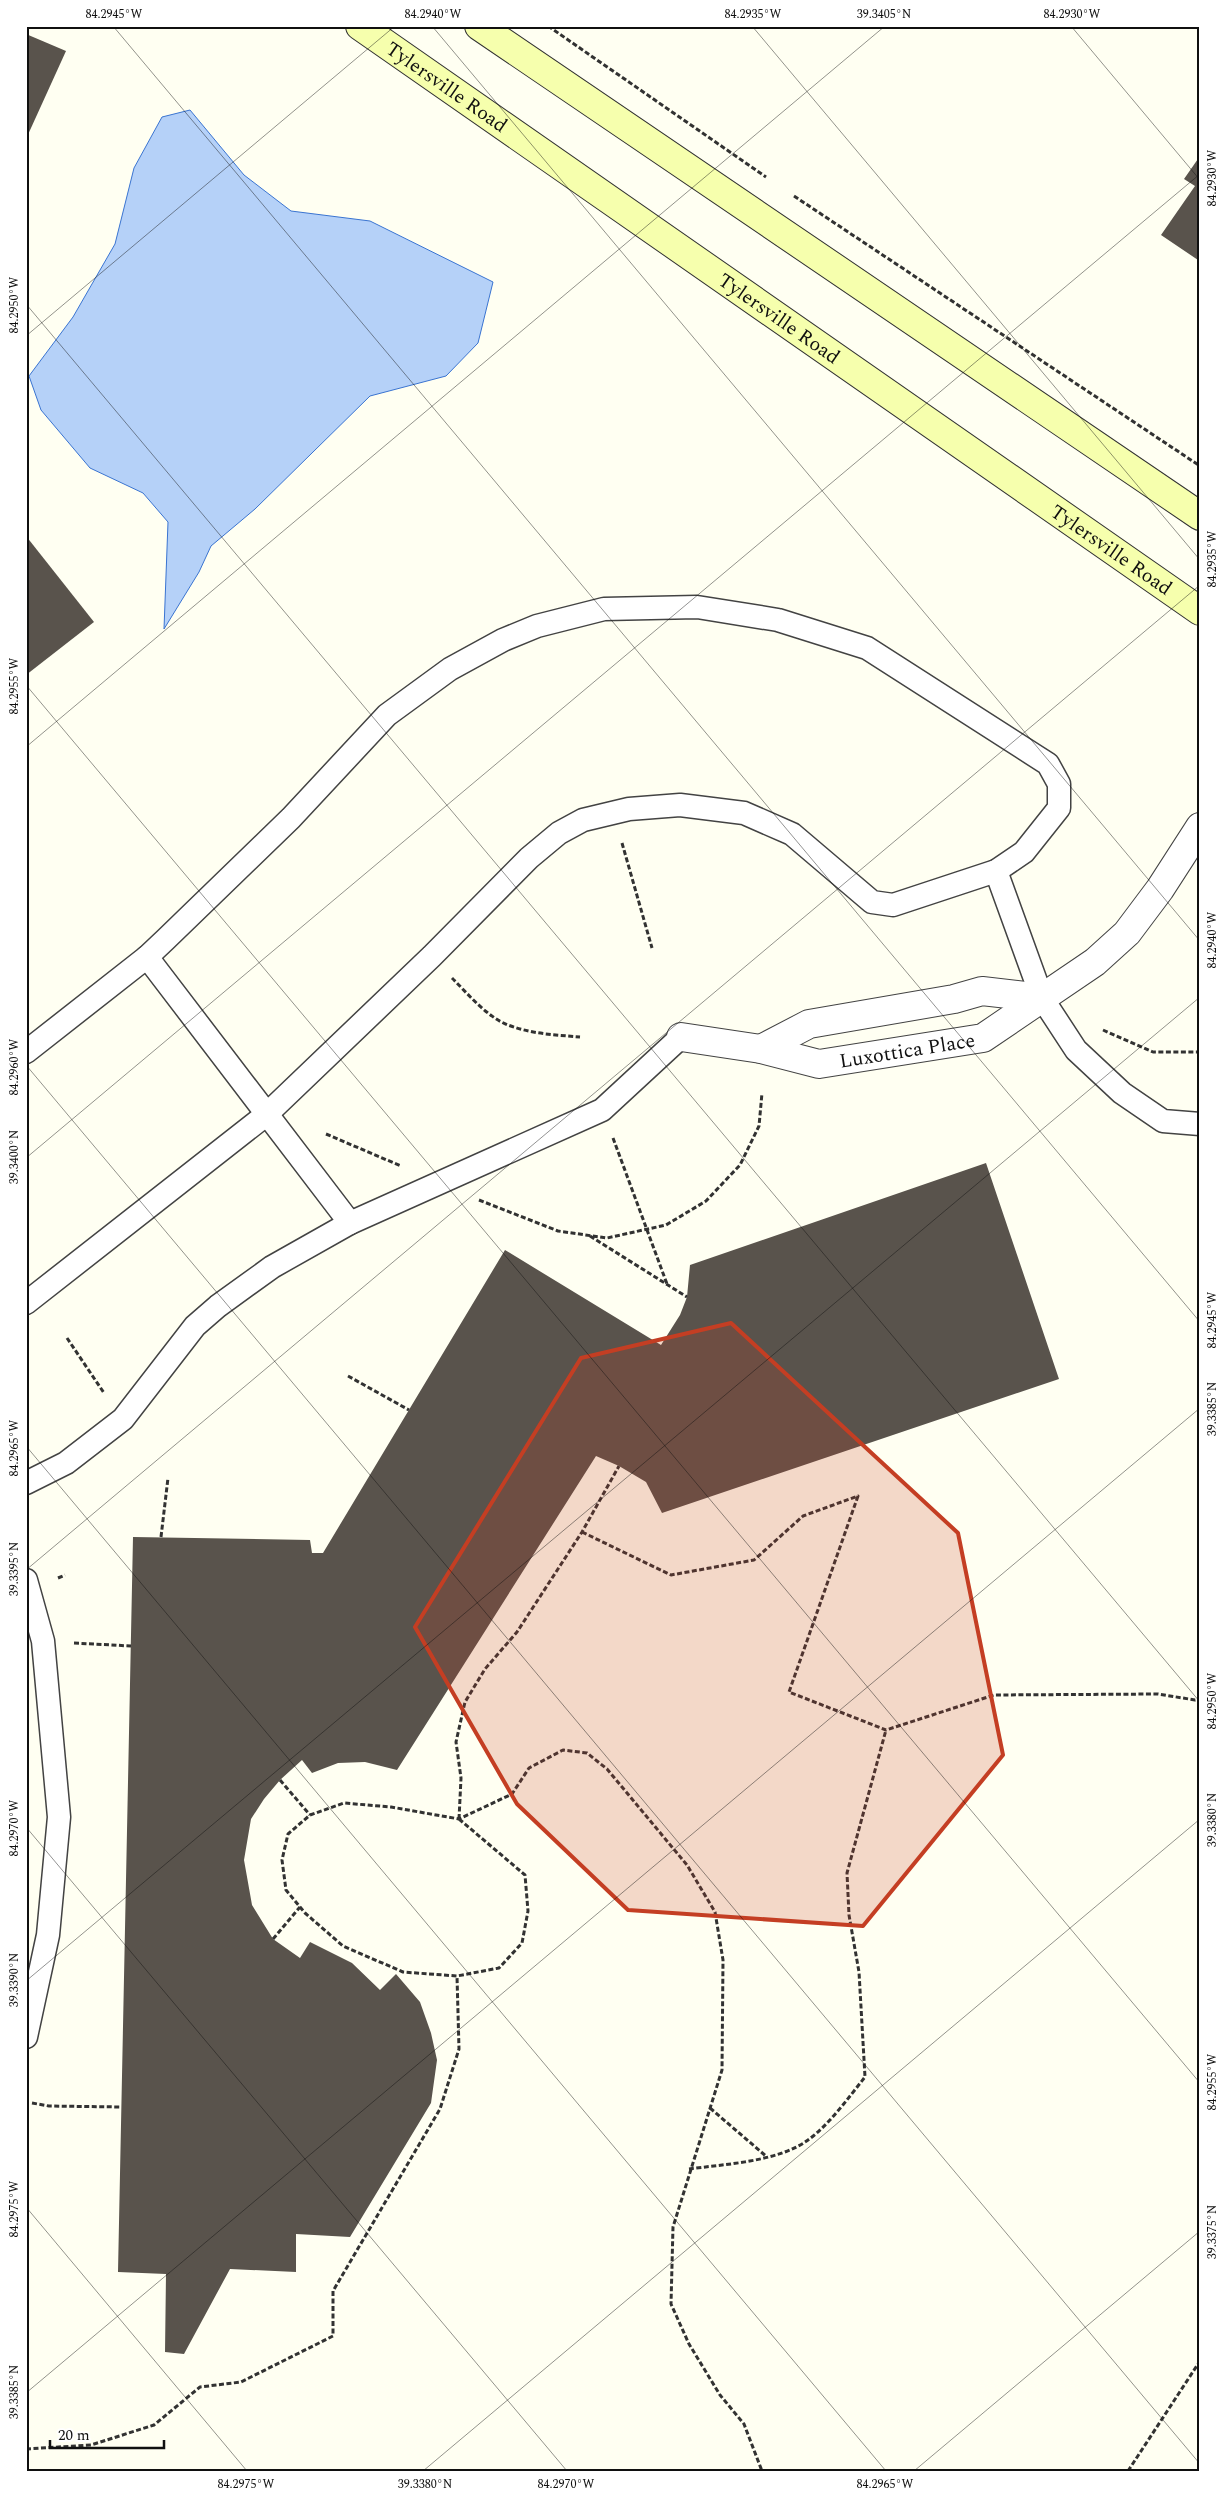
<svg xmlns="http://www.w3.org/2000/svg" width="1226" height="2497" font-family="Spectral,serif">
  <rect width="100%" height="100%" fill="#fffff2"/>
  <polygon fill="#b5d1f8" stroke="#3a74d1" points="190,110 244,175 291,211 370,221 493,282 478,343 446,376 370,396 255,509 211,546 199,572 164,629 168,522 143,493 90,468 41,410 29,376 73,317 115,244 134,168 162,117"/>
  <g fill="#59534c">
    <polygon points="26,34 66,51 26,139"/>
    <polygon points="1200,156 1200,258 1198,260 1161,235 1195,186 1184,179"/>
    <polygon points="26,536 94,622 26,675"/>
    <polygon points="986,1163 1059,1379 662,1513 646,1482 619,1466 596,1456 397,1770 365,1762 338,1763 312,1773 302,1760 280,1780 264,1799 251,1819 244,1860 252,1905 273,1939 300,1958 310,1942 352,1963 380,1990 396,1974 420,2002 431,2033 437,2060 431,2103 350,2237 296,2234 296,2272 230,2269 184,2354 165,2352 166,2274 118,2272 133,1537 310,1540 312,1553 323,1553 505,1250 661,1345 680,1315 687,1297 690,1265"/>
  </g>
  <g fill="none" stroke-linecap="round" stroke-linejoin="round">
    <defs>
      <g id="service">
        <polyline points="996,871 1042,998 1076,1050 1122,1093 1163,1121 1200,1124"/>
        <polyline points="147,957 350,1223"/>
        <polyline points="26,1052 147,957 165,940 291,818 387,715 450,669 503,640 537,626 604,609 697,607 778,620 867,648 1048,764 1059,784 1059,808 1024,852 996,871 893,905 872,902 792,834 744,813 680,805 629,809 583,820 559,833 529,858 432,956 267,1114 26,1303"/>
        <polyline points="26,1483 66,1463 123,1419 195,1326 218,1306 272,1267 350,1223 602,1110 681,1037"/>
        <polyline points="26,1580 43,1641 59,1817 48,1935 26,2037"/>
      </g>
      <g id="minor">
        <path id="s1" d="M681,1037L761,1049L819,1064L983,1038L1095,962L1127,933L1160,889L1200,827"/>
        <polyline points="761,1049 809,1024 954,999 982,991 1042,998"/>
      </g>
      <g id="secondary">
        <path id="s2" d="M360,26L1200,611"/>
        <polyline points="479,26 1200,516"/>
      </g>
    </defs>
    <use href="#service" stroke="#434343" stroke-width="25"/>
    <use href="#minor" stroke="#434343" stroke-width="30"/>
    <use href="#secondary" stroke="#323232" stroke-width="30"/>
    <g stroke="#323232" stroke-width="3" stroke-dasharray="5 2.5" stroke-linecap="butt">
      <polyline points="548,26 766,177"/>
      <polyline points="794,196 1200,466"/>
      <polyline points="622,843 652,948"/>
      <path d="M452,978C468,994 487,1017 508,1025C531,1034 556,1035 580,1037"/>
      <polyline points="1103,1030 1153,1052 1200,1052"/>
      <polyline points="326,1134 401,1166"/>
      <polyline points="613,1138 667,1284"/>
      <polyline points="479,1200 558,1231 607,1238 666,1225 706,1201 740,1165 759,1126 762,1093"/>
      <polyline points="590,1236 687,1297"/>
      <polyline points="67,1338 104,1393"/>
      <polyline points="348,1376 409,1410"/>
      <polyline points="582,1532 671,1575 754,1560 803,1516 858,1496 789,1692 886,1730 994,1695 1158,1694 1195,1700 1200,1699"/>
      <polyline points="161,1537 168,1478"/>
      <polyline points="58,1578 65,1575"/>
      <polyline points="74,1643 131,1646"/>
      <polyline points="280,1780 310,1815"/>
      <polyline points="459,1819 525,1875 528,1911 522,1943 499,1968 457,1976 403,1972 343,1946 305,1913 286,1890 282,1860 288,1834 310,1815 344,1803 391,1807 459,1819 512,1794 529,1768 563,1750 587,1753 607,1769 687,1865 715,1912 723,1960 722,2070 673,2227 671,2304 689,2344 720,2395 744,2424 762,2471"/>
      <polyline points="459,1819 461,1778 456,1742 465,1702 485,1669 517,1632 582,1532 619,1466"/>
      <polyline points="273,1939 300,1907"/>
      <polyline points="32,2103 49,2106 121,2107"/>
      <polyline points="710,2108 767,2157"/>
      <path d="M689,2169C725,2164 778,2162 808,2140C829,2125 849,2097 865,2077L859,1972L849,1915L847,1873L886,1730"/>
      <polyline points="26,2449 91,2445 154,2425 200,2387 241,2382 333,2336 333,2291 440,2109 459,2049 457,1976"/>
      <polyline points="1128,2471 1200,2361"/>
    </g>
    <use href="#service" stroke="#fff" stroke-width="22"/>
    <use href="#minor" stroke="#fff" stroke-width="28"/>
    <use href="#secondary" stroke="#f6ffad" stroke-width="28"/>
  </g>
  <path fill="#c43e23" fill-opacity="0.2" stroke="#c43e23" stroke-width="4" stroke-linejoin="round" d="M731,1323L958,1533L1003,1755L863,1926L628,1910L517,1804L415,1627L581,1358Z"/>
  <path fill="none" stroke="#101010" stroke-width="1" stroke-opacity="0.45" d="M113,26L1200,1322M432,26L1200,941M752,26L1200,560M1071,26L1200,180M26,304L1200,1702M26,336L395,26M26,685L1200,2083M26,747L885,26M26,1065L1200,2464M26,1158L1200,174M26,1446L886,2471M26,1570L1200,585M26,1827L567,2471M26,1981L1200,997M26,2207L247,2471M26,2393L1200,1408M423,2471L1200,1819M914,2471L1200,2231"/>
  <g text-anchor="middle" stroke-width="5" stroke-linejoin="round" paint-order="stroke">
    <g font-size="20" fill="#101010" stroke="#fff">
      <text dy="7" stroke="none"><textPath href="#s2" startOffset="106">Tylersville Road</textPath></text>
      <text dy="7" stroke="none"><textPath href="#s2" startOffset="511">Tylersville Road</textPath></text>
      <text dy="7" stroke="none"><textPath href="#s2" startOffset="916">Tylersville Road</textPath></text>
      <text dy="7" stroke="none"><textPath href="#s1" startOffset="230">Luxottica Place</textPath></text>
    </g>
  </g>
  <rect width="1226" height="2497" fill="none" stroke="#ffffff" stroke-width="55"/>
  <path d="M50 2440v8h114v-8" fill="none" stroke="#101010" stroke-width="2.5"/>
  <text x="58" y="2440" font-size="15" fill="#101010" stroke="#ffffff" stroke-width="4" paint-order="stroke">20 m</text>
  <rect x="28" y="28" width="1170" height="2442" fill="none" stroke="#101010" stroke-width="2"/>
  <g font-size="12" text-anchor="middle" fill="#101010">
    <text x="114" y="18">84.2945°W</text>
    <text x="433" y="18">84.2940°W</text>
    <text x="753" y="18">84.2935°W</text>
    <text x="884" y="18">39.3405°N</text>
    <text x="1072" y="18">84.2930°W</text>
    <text transform="translate(1212 178) rotate(-90)" y="4">84.2930°W</text>
    <text transform="translate(14 305) rotate(-90)" y="4">84.2950°W</text>
    <text transform="translate(1212 559) rotate(-90)" y="4">84.2935°W</text>
    <text transform="translate(14 686) rotate(-90)" y="4">84.2955°W</text>
    <text transform="translate(1212 940) rotate(-90)" y="4">84.2940°W</text>
    <text transform="translate(14 1067) rotate(-90)" y="4">84.2960°W</text>
    <text transform="translate(14 1157) rotate(-90)" y="4">39.3400°N</text>
    <text transform="translate(1212 1320) rotate(-90)" y="4">84.2945°W</text>
    <text transform="translate(1212 1409) rotate(-90)" y="4">39.3385°N</text>
    <text transform="translate(14 1448) rotate(-90)" y="4">84.2965°W</text>
    <text transform="translate(14 1569) rotate(-90)" y="4">39.3395°N</text>
    <text transform="translate(1212 1701) rotate(-90)" y="4">84.2950°W</text>
    <text transform="translate(1212 1820) rotate(-90)" y="4">39.3380°N</text>
    <text transform="translate(14 1828) rotate(-90)" y="4">84.2970°W</text>
    <text transform="translate(14 1980) rotate(-90)" y="4">39.3390°N</text>
    <text transform="translate(1212 2082) rotate(-90)" y="4">84.2955°W</text>
    <text transform="translate(14 2209) rotate(-90)" y="4">84.2975°W</text>
    <text transform="translate(1212 2232) rotate(-90)" y="4">39.3375°N</text>
    <text transform="translate(14 2392) rotate(-90)" y="4">39.3385°N</text>
    <text x="246" y="2488">84.2975°W</text>
    <text x="425" y="2488">39.3380°N</text>
    <text x="566" y="2488">84.2970°W</text>
    <text x="885" y="2488">84.2965°W</text>
  </g>
</svg>
